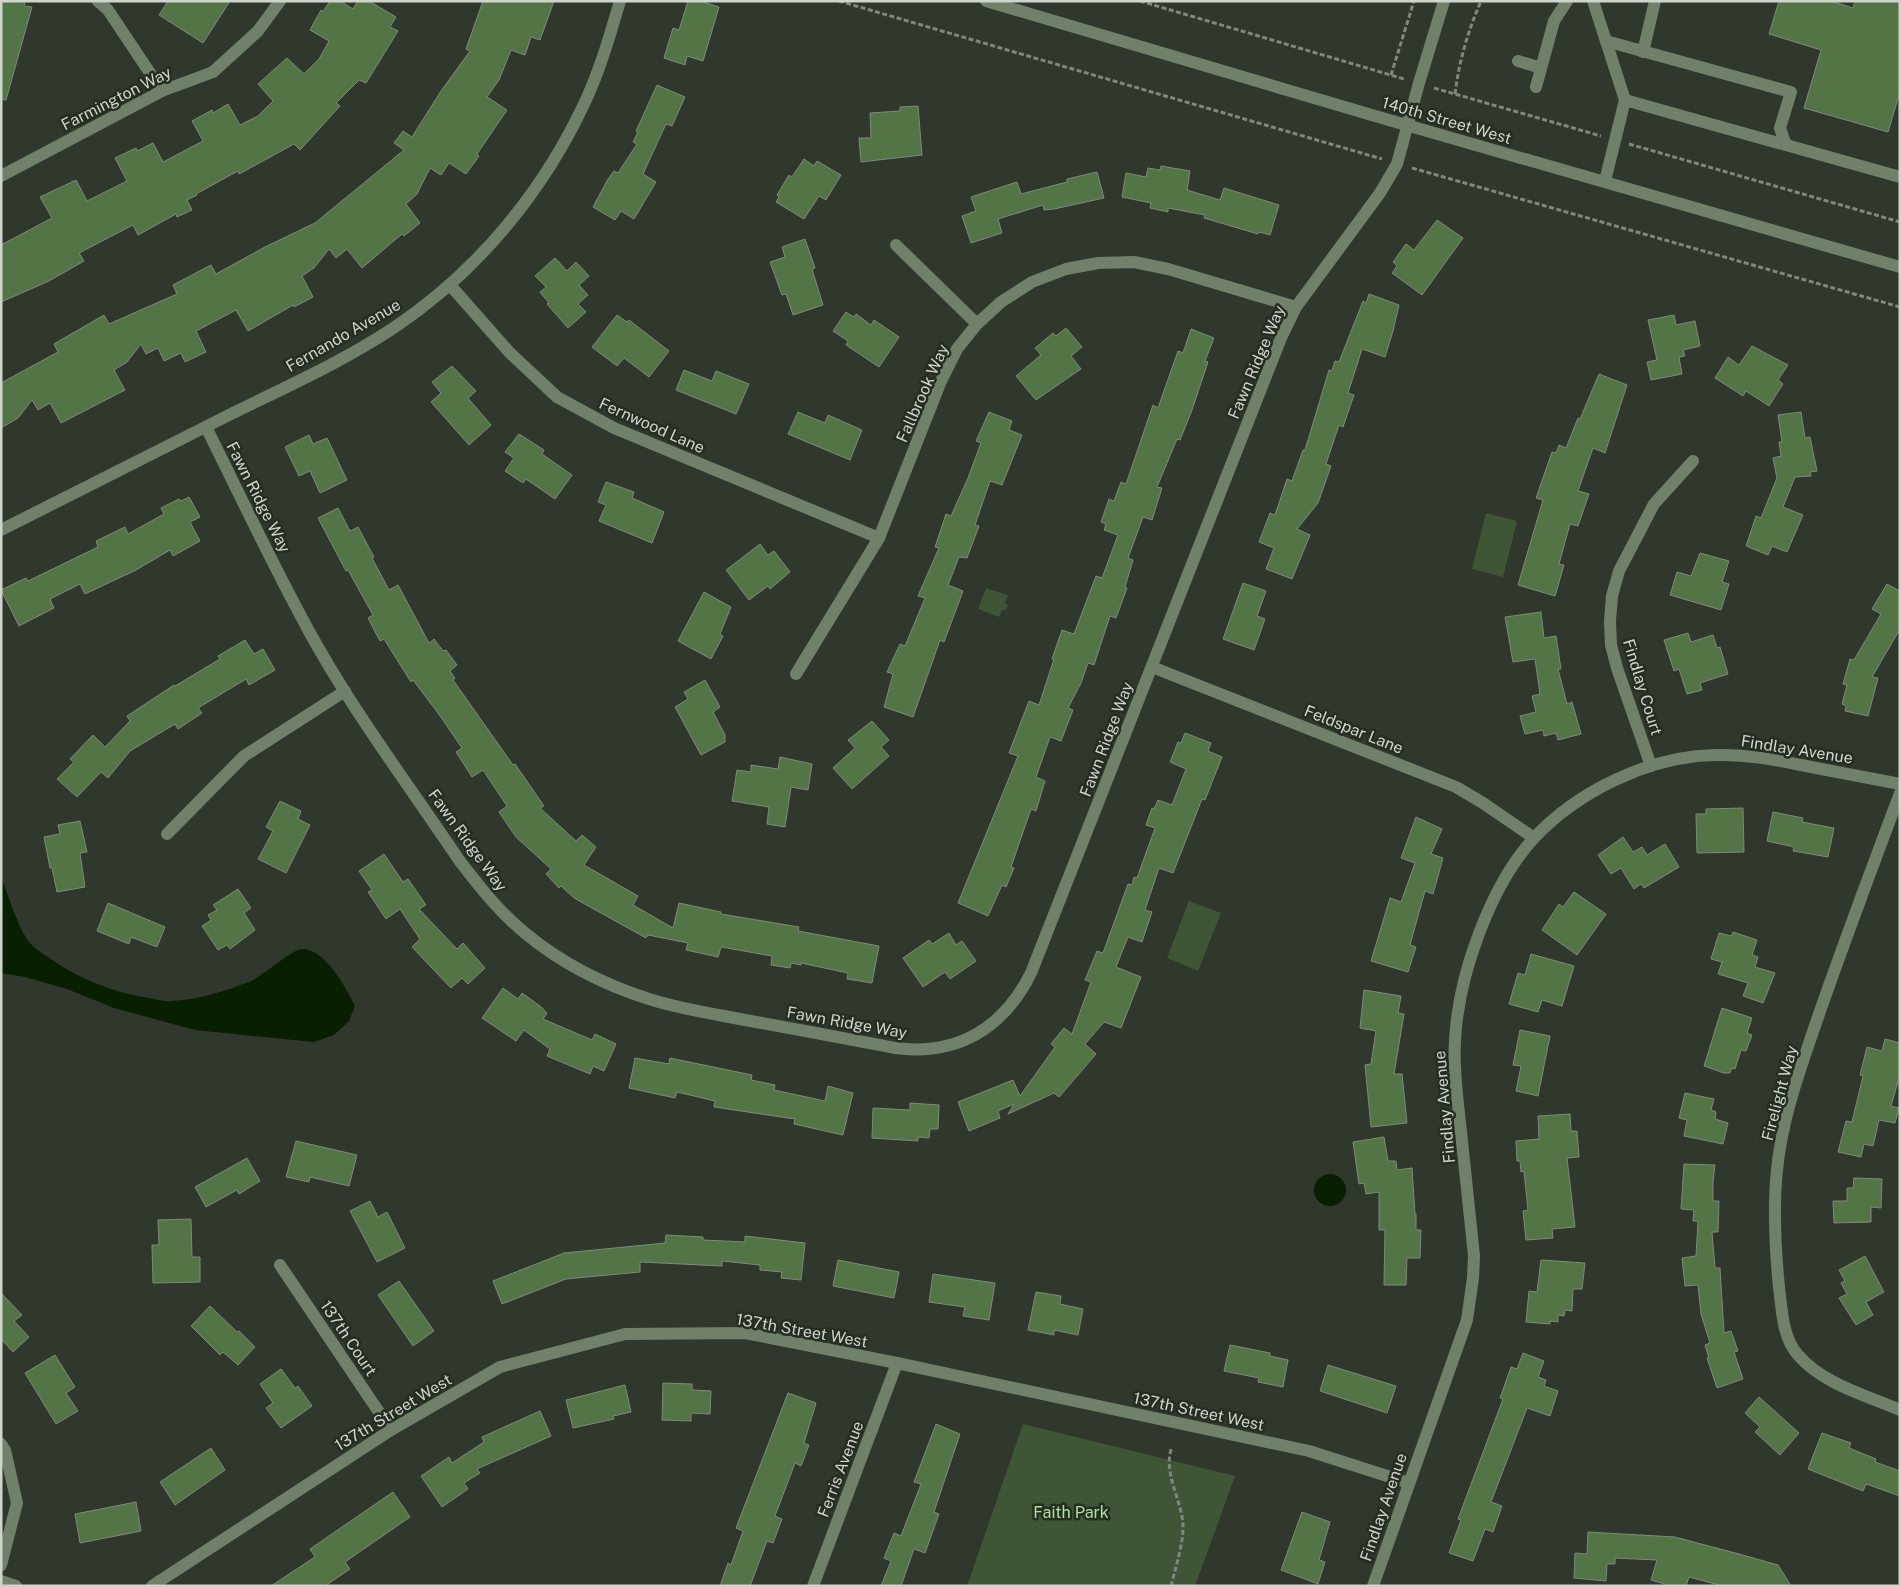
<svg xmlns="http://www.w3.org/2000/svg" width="1901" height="1587" font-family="'Public Sans',sans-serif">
  <rect width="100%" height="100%" fill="#30382d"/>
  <g fill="#3e5536">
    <polygon points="1486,513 1517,521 1503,577 1472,569"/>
    <polygon points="986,588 1008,595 1005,603 1008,605 1006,610 1002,610 999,617 978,609"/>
    <polygon points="1189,901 1221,913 1198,971 1167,958"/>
    <polygon points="1023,1424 1235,1476 1195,1586 967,1586"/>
  </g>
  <g fill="#081f00">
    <path d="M1,877C8,894 18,929 30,943C35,949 42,953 48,957C78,979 112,992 149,998C156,999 164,1002 171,1001C197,1000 225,991 249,982C262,977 293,948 303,949C326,950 346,988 355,1006L349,1021L334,1035L314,1042L195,1030L114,1008L67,989L25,977L1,973Z"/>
    <circle cx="1330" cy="1190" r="16"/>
  </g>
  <g fill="#537546" stroke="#80897c">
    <polygon points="1,1 25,1 24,6 32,7 6,100 1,99"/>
    <polygon points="168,1 230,1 203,43 159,15"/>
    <polygon points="330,1 340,1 353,9 358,1 369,1 396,17 390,27 398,31 366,83 359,80 336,103 340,106 300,150 294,144 239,174 238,171 196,194 197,195 187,200 192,210 177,217 176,214 138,235 133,225 79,253 84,261 49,281 1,302 1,245 52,218 40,197 76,180 87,201 127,181 115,158 136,148 137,151 153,143 163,162 203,141 192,121 212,110 213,113 228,104 240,125 258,116 273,101 258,84 287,58 304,74 319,59 329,41 310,30 321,10 323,12"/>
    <polygon points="483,1 554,1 540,40 531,37 525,55 511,50 499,80 487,97 507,110 477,154 479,156 466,174 449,163 441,175 430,168 417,194 406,204 420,223 404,236 402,234 362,268 347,249 336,258 329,249 314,268 302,276 313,297 294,307 293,305 248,331 236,310 196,331 206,352 185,362 181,353 164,361 158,348 146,354 141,344 127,362 114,370 125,390 61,423 50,403 38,410 32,400 18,418 1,428 1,383 58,352 54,344 104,315 109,324 177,294 173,285 211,265 216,274 265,247 315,223 404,150 394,143 403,131 412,137 441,91 470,51 466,49"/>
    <polygon points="688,1 700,1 719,7 703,61 687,56 685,65 664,58 673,28 679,30"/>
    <polygon points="1779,1 1831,1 1853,8 1855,1 1900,1 1900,92 1888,132 1804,108 1821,50 1769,34"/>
    <polygon points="657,85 685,97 672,126 666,124 643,174 656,182 634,219 621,211 615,220 593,207 608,179 614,171 618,173 637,144 633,142 638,132 636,131"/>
    <polygon points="918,106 922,155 861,162 859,138 871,138 870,113 900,111 900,107"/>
    <polygon points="804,159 814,166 817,161 841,175 826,200 819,196 804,219 776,202 779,197 777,195 789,175 792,177"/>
    <polygon points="1161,166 1190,171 1187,190 1220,200 1224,188 1279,205 1270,235 1259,232 1258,234 1204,218 1205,215 1168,208 1168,212 1150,208 1151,203 1122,197 1126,173 1146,177 1148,168 1160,170"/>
    <polygon points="1097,172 1104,198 1054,209 1044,210 1043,205 998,219 1002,233 971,243 962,216 976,211 971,197 1017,182 1021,194 1067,182 1067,179"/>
    <polygon points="1437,220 1463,238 1422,295 1392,273 1397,266 1393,262 1406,244 1414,250"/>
    <polygon points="805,239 815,268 812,269 823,305 793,315 786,294 782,295 770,262 785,257 782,247"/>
    <polygon points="555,258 567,271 576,262 589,276 579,285 588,295 578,304 586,312 568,328 547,304 549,303 540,292 546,287 535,276"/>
    <polygon points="1369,294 1399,305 1393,331 1385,357 1362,349 1348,393 1354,395 1343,427 1339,425 1326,464 1331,466 1318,503 1297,529 1310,535 1292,579 1266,569 1274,548 1259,542 1270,513 1275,515 1287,479 1292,481 1303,450 1305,450 1329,370 1332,371 1335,361 1339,362 1363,301 1366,303"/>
    <polygon points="846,312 854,317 856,314 871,325 874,320 899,337 879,367 846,345 848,341 833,331"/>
    <polygon points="617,315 627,322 629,320 669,351 649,377 624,358 617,366 592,347"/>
    <polygon points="1674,315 1676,325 1695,321 1700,346 1683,350 1685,356 1679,357 1682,374 1651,380 1647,362 1657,360 1648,320"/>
    <polygon points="1066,328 1082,347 1071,356 1081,369 1036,400 1016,376 1041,355 1035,348 1053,333 1056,336"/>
    <polygon points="1191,329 1214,338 1205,361 1208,362 1192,410 1180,440 1177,439 1157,487 1162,488 1152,520 1143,517 1128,558 1133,560 1125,587 1127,588 1116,618 1110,616 1094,665 1088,663 1081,683 1068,708 1073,710 1061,741 1050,737 1036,777 1045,781 1036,811 1031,809 1011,867 1014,868 1006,887 1002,885 988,916 958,903 1018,756 1009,753 1029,701 1039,705 1054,659 1052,659 1062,630 1074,634 1096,576 1102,578 1118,535 1104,530 1106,524 1101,522 1109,499 1114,501 1121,482 1126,484 1153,405 1158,408 1178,351 1183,353"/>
    <polygon points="1752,346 1788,365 1778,380 1783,384 1769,406 1746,391 1743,396 1715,378 1728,357 1739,365"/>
    <polygon points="452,366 476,391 468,398 491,425 469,445 431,402 441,393 432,382"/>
    <polygon points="684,370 712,381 716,371 749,384 736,414 676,390"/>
    <polygon points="1599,374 1627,385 1605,453 1593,448 1578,491 1589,494 1578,526 1570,524 1559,564 1564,565 1555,596 1518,585 1543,500 1536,498 1552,452 1556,453 1559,445 1566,448 1578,418 1580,419"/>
    <polygon points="798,412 825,423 828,415 862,430 850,460 788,434"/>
    <polygon points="989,412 1012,421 1009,430 1022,435 1002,485 990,481 975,525 979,526 967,558 959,557 948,585 963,591 944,642 940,640 913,717 884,707 893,674 887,672 900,644 905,646 925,598 918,596 939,548 935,547 946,514 951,516 968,478 981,443 976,441"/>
    <polygon points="1801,412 1805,438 1810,437 1817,471 1810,472 1811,476 1795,477 1783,507 1803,515 1787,552 1772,546 1768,555 1746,546 1756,516 1761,518 1777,478 1773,458 1781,456 1779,442 1782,442 1778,415"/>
    <polygon points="519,434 544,450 542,454 572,475 555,499 526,479 523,483 505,471 514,458 505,452"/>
    <polygon points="309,435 313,444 327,438 347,480 320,493 310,471 299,476 285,447"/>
    <polygon points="606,482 634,492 632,498 664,512 652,543 599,521 606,505 598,502"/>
    <polygon points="189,497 200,517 190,522 200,541 173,556 170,550 136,570 85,594 80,584 50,599 54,608 19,626 1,590 26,578 28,581 98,547 96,541 125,527 128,534 164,514 161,508 179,499 181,501"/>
    <polygon points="338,508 350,531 358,527 374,557 372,558 389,590 398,585 429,643 434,639 443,651 446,650 457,665 450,671 455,678 453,680 513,765 515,764 544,806 540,808 576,841 582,835 596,847 584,865 638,896 633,905 673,928 679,903 721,912 721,914 799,927 798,931 879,946 872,983 847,979 848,973 801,963 801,965 791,963 790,968 771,965 772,956 721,947 718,957 686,950 688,943 648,935 646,938 574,898 561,886 559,888 546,874 551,869 516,837 499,812 507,806 483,770 472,777 456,752 462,748 438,713 413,680 411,682 384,639 380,641 368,618 373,615 348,570 346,571 318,518"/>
    <polygon points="760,544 768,555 774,551 790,572 770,589 768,586 749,600 726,570"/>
    <polygon points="1700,553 1729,561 1722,582 1729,584 1721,610 1670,595 1677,572 1691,576"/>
    <polygon points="1243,583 1266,591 1257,616 1265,619 1254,650 1223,639"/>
    <polygon points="1887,584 1900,591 1900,629 1872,677 1878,678 1868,716 1845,711 1846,706 1842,704 1847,685 1843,684 1850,659 1854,660 1881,614 1872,609"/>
    <polygon points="704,592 731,607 720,634 723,636 711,659 678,641"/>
    <polygon points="1541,612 1544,638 1556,636 1561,669 1558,669 1567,704 1572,702 1581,734 1558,740 1556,733 1544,736 1543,730 1525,734 1520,716 1536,712 1532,696 1540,694 1535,659 1513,662 1505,617"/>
    <polygon points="1688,633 1691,642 1713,635 1717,648 1720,647 1728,674 1700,683 1702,690 1687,694 1679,669 1674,671 1664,640"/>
    <polygon points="245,640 254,654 263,649 275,670 249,685 246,679 198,708 202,713 178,729 175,724 130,751 108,778 101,772 77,797 57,779 74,762 70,759 93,735 105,747 130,721 127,716 174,685 175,686 220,659 218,656"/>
    <polygon points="705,680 720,707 713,712 725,735 725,742 701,755 675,707 688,699 684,692"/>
    <polygon points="872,721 889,740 881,747 889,756 852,789 833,768 855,748 848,740"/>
    <polygon points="1185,733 1211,743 1208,751 1222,757 1205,800 1202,799 1173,873 1159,868 1145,910 1152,912 1142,942 1128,937 1116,967 1141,977 1121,1028 1104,1022 1085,1044 1096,1054 1059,1097 1054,1093 1008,1114 1014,1104 998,1111 1000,1118 969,1131 958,1102 1013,1080 1020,1096 1055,1047 1051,1044 1064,1028 1072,1034 1091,982 1085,980 1097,951 1103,953 1128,884 1132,885 1134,877 1137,878 1155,828 1146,825 1152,808 1154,809 1158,800 1172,805 1186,769 1170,762 1178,742 1181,743"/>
    <polygon points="780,757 812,764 808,790 791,787 785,827 767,824 769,807 732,801 737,770 751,772 751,765 778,769"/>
    <polygon points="280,801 301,811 298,819 310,825 286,873 258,859 273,831 266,827"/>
    <polygon points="1743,808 1744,852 1697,853 1696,814 1706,814 1706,809"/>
    <polygon points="1773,812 1803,818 1802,822 1834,828 1828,857 1793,851 1794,847 1767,841"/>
    <polygon points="1416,817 1442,829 1431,854 1443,858 1433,894 1425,891 1410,945 1416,947 1408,972 1371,961 1390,898 1401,902 1415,863 1401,858"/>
    <polygon points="80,821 87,852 80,853 85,887 57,892 52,868 50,868 44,837 60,834 58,825"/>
    <polygon points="1623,837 1633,852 1642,847 1647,855 1665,844 1679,867 1644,888 1641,884 1634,889 1621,868 1611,874 1598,855"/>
    <polygon points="384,854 403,882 408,879 426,905 419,909 457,949 463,943 485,968 468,984 462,978 451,988 412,947 420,939 400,909 386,919 368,892 372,890 359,871"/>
    <polygon points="238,889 251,908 244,913 255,930 230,949 227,945 218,950 202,926 211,920 208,915 217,910 213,905"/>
    <polygon points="1574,892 1606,914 1577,955 1542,930 1559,904 1563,907"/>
    <polygon points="108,903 165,927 157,947 131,937 129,944 97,931"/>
    <polygon points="1733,932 1757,940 1752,955 1758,957 1755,967 1775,973 1763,1003 1743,996 1748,983 1718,974 1722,962 1711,959 1719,933 1731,936"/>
    <polygon points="949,933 956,945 962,941 976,961 950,979 945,972 923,987 903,958 929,940 932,944"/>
    <polygon points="1531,954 1574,966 1562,1006 1542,1000 1538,1012 1509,1004 1518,973 1525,975"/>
    <polygon points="503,988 518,999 522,993 540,1006 547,1013 543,1019 592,1040 595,1034 616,1044 604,1071 593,1066 590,1074 547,1056 550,1049 524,1030 516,1041 482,1018"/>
    <polygon points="1364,990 1401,996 1398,1013 1404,1014 1394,1074 1402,1074 1407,1123 1371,1127 1365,1065 1371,1064 1376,1031 1360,1028"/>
    <polygon points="1722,1008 1752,1018 1747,1033 1752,1035 1746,1051 1741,1050 1735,1069 1732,1068 1730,1073 1724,1073 1704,1066"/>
    <polygon points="1520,1030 1550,1036 1538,1096 1516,1091 1521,1066 1513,1065"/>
    <polygon points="1885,1039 1900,1043 1900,1075 1891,1106 1899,1108 1895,1123 1879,1120 1873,1146 1864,1144 1861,1157 1838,1152 1846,1121 1852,1122 1863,1076 1860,1075 1867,1047 1882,1051"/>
    <polygon points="635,1058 669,1064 670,1058 752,1075 751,1080 775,1085 774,1090 825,1101 828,1086 853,1093 843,1135 794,1124 795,1119 714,1107 715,1101 677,1092 675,1098 629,1088"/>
    <polygon points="1685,1093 1714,1099 1711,1110 1716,1112 1715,1119 1728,1123 1723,1144 1684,1136 1687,1120 1679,1118"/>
    <polygon points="910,1103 939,1105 938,1129 930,1129 929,1138 918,1137 918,1141 872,1138 873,1108 910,1110"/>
    <polygon points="1570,1114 1571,1131 1577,1131 1579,1157 1567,1158 1575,1227 1552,1229 1553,1238 1526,1240 1523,1211 1528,1210 1524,1171 1521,1172 1520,1161 1517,1161 1516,1141 1539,1139 1538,1116"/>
    <polygon points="1384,1137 1388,1161 1396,1161 1397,1170 1412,1168 1415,1214 1416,1214 1416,1230 1421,1230 1420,1258 1407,1258 1406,1285 1384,1285 1385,1230 1379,1230 1379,1192 1366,1194 1364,1183 1359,1184 1353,1142"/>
    <polygon points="296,1141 357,1155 349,1186 310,1177 309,1182 286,1177"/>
    <polygon points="247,1158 260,1181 239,1194 237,1190 206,1207 195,1187"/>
    <polygon points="1684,1164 1715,1165 1713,1182 1713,1201 1719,1201 1718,1232 1712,1232 1715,1268 1720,1268 1724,1333 1731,1331 1738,1351 1734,1352 1743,1379 1717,1388 1707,1358 1709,1358 1705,1345 1710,1343 1701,1314 1698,1285 1685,1286 1682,1258 1696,1256 1698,1221 1693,1221 1694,1210 1681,1209"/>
    <polygon points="1854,1178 1882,1179 1881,1208 1871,1207 1871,1222 1834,1223 1833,1201 1847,1201 1847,1188 1853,1188"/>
    <polygon points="370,1201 378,1217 387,1212 405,1248 377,1262 350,1211"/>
    <polygon points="191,1219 192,1257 200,1257 200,1282 153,1283 152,1245 159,1245 158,1220"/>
    <polygon points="666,1235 703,1237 703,1240 745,1242 745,1236 805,1243 801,1280 781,1278 782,1272 760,1270 760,1265 722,1261 722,1266 640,1262 640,1272 566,1279 502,1304 493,1281 564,1253 665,1243"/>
    <polygon points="1865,1256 1884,1292 1866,1302 1873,1315 1856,1325 1839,1298 1847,1294 1841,1283 1845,1281 1839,1270"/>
    <polygon points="838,1260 899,1272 894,1298 833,1286"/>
    <polygon points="1541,1260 1585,1263 1582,1289 1573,1289 1572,1311 1565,1310 1564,1316 1558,1315 1558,1322 1550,1321 1550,1324 1526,1322 1529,1291 1537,1292"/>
    <polygon points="933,1274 995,1283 989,1320 963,1316 965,1307 929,1302"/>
    <polygon points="399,1281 434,1331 413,1346 378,1295"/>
    <polygon points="1036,1292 1061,1296 1060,1304 1083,1309 1078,1335 1054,1330 1054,1335 1028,1330"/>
    <polygon points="1,1293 22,1315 14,1321 29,1337 13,1352 1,1339"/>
    <polygon points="210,1306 237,1332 239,1331 255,1347 238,1365 223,1352 220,1355 191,1326"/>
    <polygon points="1230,1345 1270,1353 1270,1356 1288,1360 1283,1387 1258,1382 1259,1378 1224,1371"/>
    <polygon points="1523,1353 1544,1361 1538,1377 1546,1380 1544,1386 1558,1391 1550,1416 1527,1408 1491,1502 1502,1506 1493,1532 1485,1529 1473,1561 1449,1553 1461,1520 1458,1519 1503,1399 1500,1398 1511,1367 1517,1369"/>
    <polygon points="55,1355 75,1387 66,1393 78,1411 56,1424 25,1373"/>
    <polygon points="1328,1365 1396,1386 1387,1413 1320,1391"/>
    <polygon points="281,1369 295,1388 298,1386 312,1406 281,1428 266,1408 273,1403 260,1384"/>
    <polygon points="663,1383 692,1384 692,1390 711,1391 710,1414 691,1413 691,1421 662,1420"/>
    <polygon points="625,1385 631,1412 613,1416 614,1419 573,1428 566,1400"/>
    <polygon points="788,1393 816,1403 804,1443 809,1445 801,1466 795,1463 775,1516 782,1519 773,1543 767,1541 750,1586 720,1586 728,1563 731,1565 743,1531 736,1528"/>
    <polygon points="1759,1397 1799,1433 1780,1455 1755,1432 1760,1427 1745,1413"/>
    <polygon points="540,1411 551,1436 477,1469 480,1473 464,1483 468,1489 442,1507 421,1476 449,1457 452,1463 484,1442 482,1437"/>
    <polygon points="936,1424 960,1434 934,1512 939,1514 925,1553 914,1549 901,1586 881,1586 891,1561 884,1558 894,1533 901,1536 921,1484 914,1482"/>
    <polygon points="1822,1433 1851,1443 1849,1448 1876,1459 1875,1462 1900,1471 1900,1496 1866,1484 1863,1491 1808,1469"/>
    <polygon points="211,1448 225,1470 175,1505 160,1482"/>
    <polygon points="393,1492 410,1517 345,1562 350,1569 325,1586 271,1586 315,1557 310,1549"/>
    <polygon points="136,1502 141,1531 80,1543 75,1514"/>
    <polygon points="1302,1512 1330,1522 1319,1560 1325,1562 1318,1584 1281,1570"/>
    <polygon points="1588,1532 1675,1537 1739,1554 1778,1565 1791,1586 1723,1586 1689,1577 1686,1586 1671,1586 1651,1580 1657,1560 1615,1558 1615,1564 1607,1564 1606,1581 1574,1578 1575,1553 1587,1554"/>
  </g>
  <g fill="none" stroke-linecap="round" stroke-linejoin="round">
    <g stroke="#80877e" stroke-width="3" stroke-dasharray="5 2.5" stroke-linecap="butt">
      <polyline points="839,1 1382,159"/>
      <polyline points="1140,1 1404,79"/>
      <polyline points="1391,75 1414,1"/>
      <polyline points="1434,88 1601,136"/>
      <path d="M1455,94C1459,61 1468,31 1481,1"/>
      <polyline points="1629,144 1900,222"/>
      <polyline points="1412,168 1900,307"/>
      <path d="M1171,1586C1175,1570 1184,1541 1183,1525C1182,1500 1162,1472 1172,1447"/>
    </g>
    <g stroke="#71806b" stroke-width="12">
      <polyline points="98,1 108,10 162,91"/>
      <polyline points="986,1 1382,118 1900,267"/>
      <polyline points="1593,1 1625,100"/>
      <polyline points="1606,41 1791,92 1780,128 1786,145"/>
      <polyline points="1643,52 1655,1"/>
      <polyline points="1518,61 1541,68"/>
      <polyline points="1536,87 1554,21 1567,1"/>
      <polyline points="1,176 162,91 213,72 258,31 280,1"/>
      <polyline points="1605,181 1625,100 1900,177"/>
      <polyline points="896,245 977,324"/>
      <polyline points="450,285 510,353 557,397 614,428 879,538"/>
      <path d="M206,427C243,501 278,577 319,649C361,722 412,790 459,860C479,886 499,912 525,933C561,963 605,985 649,999C683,1010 721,1015 756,1022C802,1030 848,1039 895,1048C957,1056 1003,1029 1031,973L1281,338L1296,307L1380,193L1397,164L1419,83L1444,1"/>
      <path d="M1,530C79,491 156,452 233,413C288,386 344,361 395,327C478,271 543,192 585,102C600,70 610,35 620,1"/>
      <polyline points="1152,667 1456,787 1483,803 1534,838"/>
      <polyline points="796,674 879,538 941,381 957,349 977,324 1001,302 1032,282 1066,269 1098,263 1134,262 1168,269 1296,307"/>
      <polyline points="1651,766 1617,668 1611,645 1610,621 1612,596 1619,571 1654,504 1693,461"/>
      <path d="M1900,793C1872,868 1844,942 1818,1017C1801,1067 1782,1117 1777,1170C1773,1209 1775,1247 1779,1287C1782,1309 1782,1337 1798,1355C1823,1384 1865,1395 1900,1410"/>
      <polyline points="167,834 244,756 345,691"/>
      <polyline points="280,1265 391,1430"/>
      <polyline points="1,1444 5,1450 17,1503 1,1565"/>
      <polyline points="1,1581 16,1586"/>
      <polyline points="152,1586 391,1430 500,1367 625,1334 745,1333 897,1363 1309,1451 1409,1483"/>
      <polyline points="813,1586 897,1363"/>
      <path d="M1373,1586L1467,1320L1473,1278L1474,1256C1470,1215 1465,1173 1461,1132C1458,1101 1453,1071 1455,1041C1458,976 1490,886 1534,838C1578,791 1650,756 1715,755C1746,754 1776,760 1806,766C1837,772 1868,778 1900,784"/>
    </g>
  </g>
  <g text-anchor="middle" stroke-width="5" stroke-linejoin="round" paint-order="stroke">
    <g font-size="16" fill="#cfd4cd" stroke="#262d23">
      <text transform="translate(116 98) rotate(-27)" y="6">Farmington Way</text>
      <text transform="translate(1447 120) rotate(16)" y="6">140th Street West</text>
      <text transform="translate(343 335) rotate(-30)" y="6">Fernando Avenue</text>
      <text transform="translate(1256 362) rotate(-67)" y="6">Fawn Ridge Way</text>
      <text transform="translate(922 393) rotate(-66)" y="6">Fallbrook Way</text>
      <text transform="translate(652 425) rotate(24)" y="6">Fernwood Lane</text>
      <text transform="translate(259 497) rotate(63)" y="6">Fawn Ridge Way</text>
      <text transform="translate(1643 687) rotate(73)" y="6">Findlay Court</text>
      <text transform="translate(1354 729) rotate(22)" y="6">Feldspar Lane</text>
      <text transform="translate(1106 739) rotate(-69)" y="6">Fawn Ridge Way</text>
      <text transform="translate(1797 749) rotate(9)" y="6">Findlay Avenue</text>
      <text transform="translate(468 840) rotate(54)" y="6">Fawn Ridge Way</text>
      <text transform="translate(847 1022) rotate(10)" y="6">Fawn Ridge Way</text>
      <text transform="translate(1779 1093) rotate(-75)" y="6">Firelight Way</text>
      <text transform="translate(1444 1107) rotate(-95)" y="6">Findlay Avenue</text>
      <text transform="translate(802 1330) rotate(10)" y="6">137th Street West</text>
      <text transform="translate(349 1338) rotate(56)" y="6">137th Court</text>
      <text transform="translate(1199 1411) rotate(12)" y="6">137th Street West</text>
      <text transform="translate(393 1412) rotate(-31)" y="6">137th Street West</text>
      <text transform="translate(840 1469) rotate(-69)" y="6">Ferris Avenue</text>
      <text transform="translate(1383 1507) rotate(-71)" y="6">Findlay Avenue</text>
    </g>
    <g font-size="16" fill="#ade199" stroke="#262d23">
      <text x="1071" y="1518">Faith Park</text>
    </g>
  </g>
  <rect width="1901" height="1587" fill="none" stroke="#cfd4cd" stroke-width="5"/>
</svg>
